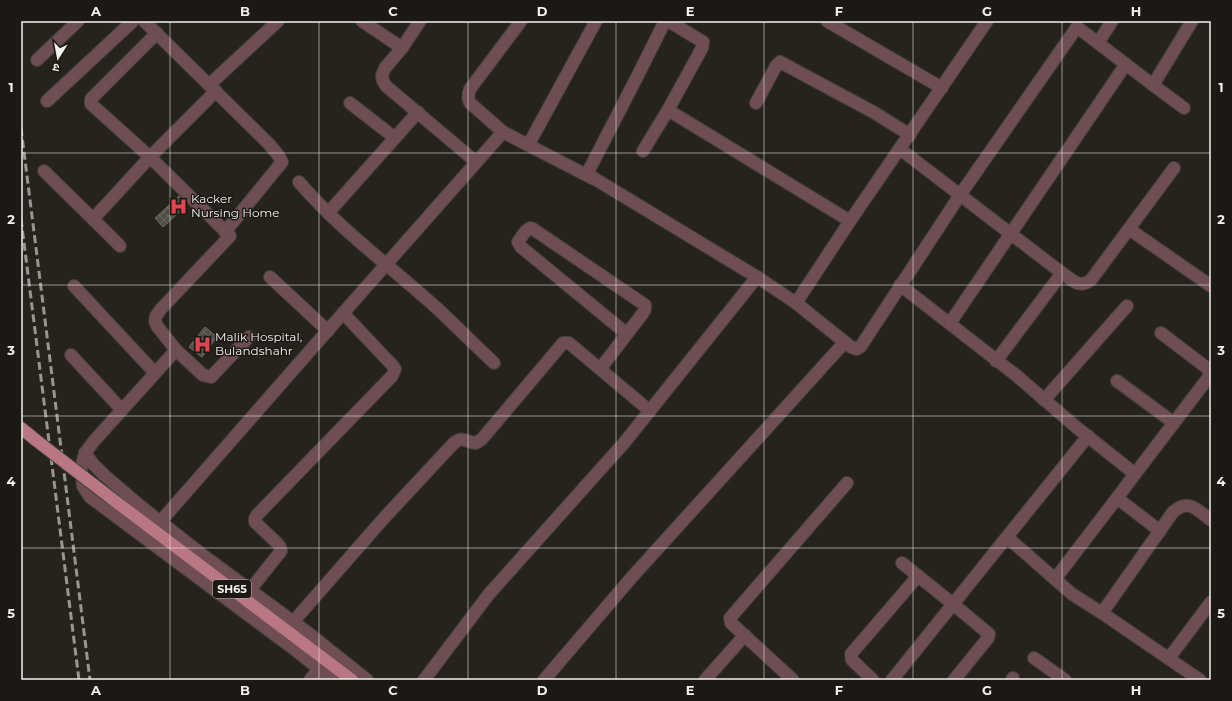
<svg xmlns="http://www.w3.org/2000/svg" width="1232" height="701" font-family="Montserrat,'Noto Sans Devanagari',sans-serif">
  <defs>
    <pattern id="building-cross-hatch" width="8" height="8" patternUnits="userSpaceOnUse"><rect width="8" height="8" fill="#504c46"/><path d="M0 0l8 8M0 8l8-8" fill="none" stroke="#6a6661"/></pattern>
  </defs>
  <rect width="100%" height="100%" fill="#26231d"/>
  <g fill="url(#building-cross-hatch)" stroke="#706d66">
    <polygon points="179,196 187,205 163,227 155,218"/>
    <polygon points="205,327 217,337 202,357 189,347"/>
  </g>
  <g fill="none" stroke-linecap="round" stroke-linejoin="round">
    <defs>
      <g id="minor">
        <polyline points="144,21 269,144 278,155 282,162 225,232"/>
        <polyline points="362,21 402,48"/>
        <polyline points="420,21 402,48 385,68 382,75 383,81 386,86 476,162"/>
        <path d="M521,21L470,89C468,94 467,98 470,103L503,132L526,144L528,143L531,140L596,21"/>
        <polyline points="827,21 942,88"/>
        <polyline points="157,33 91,99 91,104 150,157 230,236 161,309 156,316 155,321 157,326 176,350 94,441 85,453 81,469 83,486 90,497 294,649 333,680"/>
        <polyline points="1098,43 1112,21"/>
        <polyline points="37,60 78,21"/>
        <polyline points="209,85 278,21"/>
        <polyline points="47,101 133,21"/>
        <polyline points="350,103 395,138"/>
        <polyline points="756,103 776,66 780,62 875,113 910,135"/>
        <polyline points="1184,108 1153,85 1192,21"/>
        <polyline points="526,144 594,179"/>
        <polyline points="900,149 1062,273"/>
        <polyline points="643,151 668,110"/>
        <polyline points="44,171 93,219"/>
        <path d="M299,182C341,231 393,268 441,312C459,329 476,346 494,363"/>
        <polyline points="328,213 418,112"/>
        <polyline points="850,221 668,110 702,48 703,42 670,22 666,22 663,25 638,75 589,170 588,174 595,179 757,277 796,303 851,347 857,349 861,346 960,195 1077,27 1153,85"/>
        <polyline points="1129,229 1211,286"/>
        <polyline points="120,246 93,219 150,157 216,91"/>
        <polyline points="270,277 328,331"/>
        <polyline points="900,285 1017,376 1076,427 1135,474 1117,498 1160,531"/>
        <polyline points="74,286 155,373"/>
        <polyline points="796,303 850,221 987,21"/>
        <polyline points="950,323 1126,64"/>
        <polyline points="176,350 203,375 211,377 249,337"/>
        <polyline points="71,355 122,410"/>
        <path d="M996,361L1062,273C1073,280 1079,289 1091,280L1174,168"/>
        <polyline points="600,369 643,313 645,309 645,305 533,229 530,228 525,232 518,242 521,247 627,334"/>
        <polyline points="1117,381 1174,423"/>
        <polyline points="1044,400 1127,306"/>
        <polyline points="85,453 93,464 104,475 144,509 204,556 307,632 367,680"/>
        <polyline points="1135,474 1208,378 1210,375 1207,368 1161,333"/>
        <path d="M160,522C274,392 388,261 503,132"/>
        <polyline points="1007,537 1072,594 1102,613"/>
        <polyline points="902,563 953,604 989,634 988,638 954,680"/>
        <polyline points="1055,579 1117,498"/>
        <polyline points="250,590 281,551 280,547 278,544 255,522 255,519 257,515 392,376 395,369 393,366 343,313"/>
        <path d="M293,622L384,518L453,444C463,435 465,442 476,443L482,439L563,343H569L650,411"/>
        <polyline points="1034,658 1065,680"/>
        <polyline points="1169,658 1211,602"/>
        <polyline points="310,680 319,669"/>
        <polyline points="424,680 489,594 624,443 757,277"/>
        <polyline points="544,680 632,577 844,343"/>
        <polyline points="705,680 745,635"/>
        <polyline points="793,680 731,623 730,618 847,483"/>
        <polyline points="873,680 852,660 851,654 918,576"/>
        <polyline points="892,680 1088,436"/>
        <polyline points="1012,680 1013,678"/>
        <path d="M1200,680L1102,613L1173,512C1189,498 1197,510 1211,520"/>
      </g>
      <g id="primary">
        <polyline points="21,428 37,441"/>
        <polyline points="111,498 352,680"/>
      </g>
    </defs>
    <use href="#minor" stroke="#43403a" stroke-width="14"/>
    <use href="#primary" stroke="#43403a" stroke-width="14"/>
    <use href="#minor" stroke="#6e4e53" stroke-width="12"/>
    <use href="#primary" stroke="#b87782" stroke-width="12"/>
    <g stroke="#999691" stroke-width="3" stroke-dasharray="8 4" stroke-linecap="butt">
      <polyline points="21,128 90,680"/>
      <polyline points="21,219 79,680"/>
    </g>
    <defs>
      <polyline id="primary-bridge" points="37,441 111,498"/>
    </defs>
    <use href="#primary-bridge" stroke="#43403a" stroke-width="14" stroke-linecap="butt"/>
    <use href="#primary-bridge" stroke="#b87782" stroke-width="12"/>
  </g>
  <path fill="none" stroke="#f4f2ee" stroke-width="1" stroke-opacity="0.55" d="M170,21V680M319,21V680M468,21V680M616,21V680M764,21V680M913,21V680M1062,21V680M21,153H1211M21,285H1211M21,416H1211M21,548H1211"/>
  <defs>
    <symbol id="hospital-bare" viewBox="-9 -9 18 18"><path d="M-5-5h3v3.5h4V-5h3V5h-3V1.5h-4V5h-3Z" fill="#e0444e" stroke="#1c1914" stroke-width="2.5" paint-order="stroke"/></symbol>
  </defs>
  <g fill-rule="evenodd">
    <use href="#hospital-bare" x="166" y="194" width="25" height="25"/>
    <use href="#hospital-bare" x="190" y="332" width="25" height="25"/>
  </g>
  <g text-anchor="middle" stroke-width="3" stroke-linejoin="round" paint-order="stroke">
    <rect fill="#1c1914" stroke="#b3b1ad" stroke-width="1" x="213" y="580" width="38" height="18" rx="3"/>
    <g font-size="11" font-weight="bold" fill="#f4f2ee">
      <text x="232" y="593">SH65</text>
    </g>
    <g font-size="12" fill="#f4f2ee" stroke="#1c1914" text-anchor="start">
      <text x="191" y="203">Kacker<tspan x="191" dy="14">Nursing Home</tspan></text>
      <text x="215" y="341">Malik Hospital,<tspan x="215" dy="14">Bulandshahr</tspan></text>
    </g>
  </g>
  <rect width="1232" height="701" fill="none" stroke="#1c1914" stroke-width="44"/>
  <g transform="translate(58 58) rotate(191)" stroke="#1c1914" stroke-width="3" paint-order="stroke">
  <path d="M0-3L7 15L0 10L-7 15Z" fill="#f4f2ee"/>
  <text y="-6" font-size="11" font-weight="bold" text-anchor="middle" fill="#f4f2ee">उ</text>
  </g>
  <rect x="22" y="22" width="1188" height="657" fill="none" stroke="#f4f2ee" stroke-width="1.5"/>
  <g font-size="13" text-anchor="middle" font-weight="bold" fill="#f4f2ee">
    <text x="96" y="16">A</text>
    <text x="245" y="16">B</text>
    <text x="393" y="16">C</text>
    <text x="542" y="16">D</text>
    <text x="690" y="16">E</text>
    <text x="839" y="16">F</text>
    <text x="987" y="16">G</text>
    <text x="1136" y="16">H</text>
    <text x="11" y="92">1</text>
    <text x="1221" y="92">1</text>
    <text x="11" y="224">2</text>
    <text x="1221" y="224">2</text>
    <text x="11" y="355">3</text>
    <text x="1221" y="355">3</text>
    <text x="11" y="486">4</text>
    <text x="1221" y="486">4</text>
    <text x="11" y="618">5</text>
    <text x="1221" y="618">5</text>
    <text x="96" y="695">A</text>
    <text x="245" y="695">B</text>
    <text x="393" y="695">C</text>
    <text x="542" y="695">D</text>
    <text x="690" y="695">E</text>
    <text x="839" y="695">F</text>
    <text x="987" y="695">G</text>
    <text x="1136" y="695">H</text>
  </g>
</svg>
